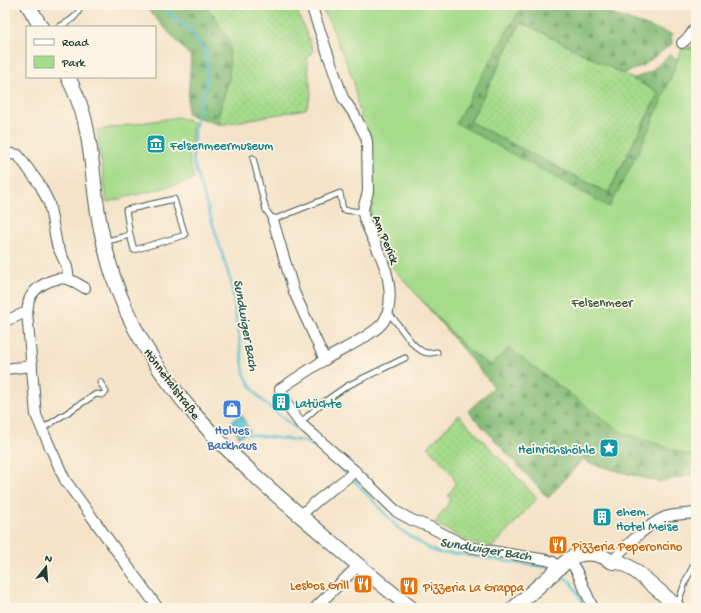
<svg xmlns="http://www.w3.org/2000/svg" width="701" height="613" font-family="'Gochi Hand',sans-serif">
  <defs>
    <pattern id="grass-dots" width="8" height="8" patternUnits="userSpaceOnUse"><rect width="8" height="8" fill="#a6db8b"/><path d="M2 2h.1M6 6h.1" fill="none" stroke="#8ebd79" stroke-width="1.8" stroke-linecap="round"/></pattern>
    <pattern id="forest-firs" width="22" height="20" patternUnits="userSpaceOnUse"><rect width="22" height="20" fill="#84bb77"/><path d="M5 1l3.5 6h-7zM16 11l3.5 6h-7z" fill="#6b9962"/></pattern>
  </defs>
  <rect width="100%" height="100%" fill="#fcf5e5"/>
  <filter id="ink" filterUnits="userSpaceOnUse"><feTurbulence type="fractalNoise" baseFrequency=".025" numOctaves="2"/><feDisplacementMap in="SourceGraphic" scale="8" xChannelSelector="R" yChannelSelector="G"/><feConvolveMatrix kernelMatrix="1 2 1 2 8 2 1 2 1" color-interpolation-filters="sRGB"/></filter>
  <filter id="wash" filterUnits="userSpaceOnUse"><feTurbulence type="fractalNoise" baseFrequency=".012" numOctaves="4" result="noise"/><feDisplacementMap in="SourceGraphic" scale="16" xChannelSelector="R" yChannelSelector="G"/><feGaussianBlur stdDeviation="0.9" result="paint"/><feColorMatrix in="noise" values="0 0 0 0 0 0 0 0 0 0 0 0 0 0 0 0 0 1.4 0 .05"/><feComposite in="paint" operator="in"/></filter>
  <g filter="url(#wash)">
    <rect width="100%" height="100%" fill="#f5e3c9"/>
    <g fill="url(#grass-dots)" stroke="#628c60">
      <polygon points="204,5 295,5 313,50 307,59 311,95 306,109 220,125 219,113 229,78 214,15"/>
      <polygon points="521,22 659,92 608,193 470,123"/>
      <polygon points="459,415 537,498 493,547 470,543 435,523 451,499 448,496 455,485 453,475 428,447"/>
    </g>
    <g fill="url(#forest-firs)" stroke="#527c56">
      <polygon points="144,5 204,5 214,15 230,43 229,78 219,113 220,125 187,114 191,57"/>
      <polygon points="336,5 585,5 671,34 672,44 642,66 623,74 521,22 470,122 608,193 659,93 633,79 650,72 670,54 676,59 685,49 696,45 696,474 659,482 588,463 583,459 548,498 468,411 494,387 399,273 364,213 371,136"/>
    </g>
    <g fill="#a6db8b" stroke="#628c60">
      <path d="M320,5H523L508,29L456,123L609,207C639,156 661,104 682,49H696V457L621,432L509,348L491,365L468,350L448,329L393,268L381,251L373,231L371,214V171L369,148L357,102L353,79L329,21Z"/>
      <polygon points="178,117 193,122 189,160 194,179 176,185 107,202 97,130"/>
    </g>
    <polygon fill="#55c0d1" stroke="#3a7e82" points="241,414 250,431 239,437 231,422"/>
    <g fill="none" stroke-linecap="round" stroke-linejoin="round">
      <g stroke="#55c0d1" stroke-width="2.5">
        <path d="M161,5L195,36L206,53L207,70L206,87L198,110L194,135L193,161L231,282L244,372C254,402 285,418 308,438C321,450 334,462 347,474"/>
        <polyline points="244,434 303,441 314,447"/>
        <polyline points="351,477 398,528 428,548 439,553 459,554 544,567"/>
        <polyline points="562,576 571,582 586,608"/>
      </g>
    </g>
  </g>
  <g filter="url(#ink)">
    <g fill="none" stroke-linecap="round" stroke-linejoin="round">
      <defs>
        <g id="lane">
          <path d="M59,27C70,21 78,17 81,5"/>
          <polyline points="253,158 266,210 273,220 340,193 343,210 362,212"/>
          <polyline points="104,242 130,235 134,250 185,235 174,199 126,210 130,235"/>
          <path d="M388,313C399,322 413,352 428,353C431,353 435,352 437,352"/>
          <polyline points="300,423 321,404 347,386 405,358"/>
          <polyline points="42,429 96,394 102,395 106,392 100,382"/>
          <polyline points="677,606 686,580 696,561"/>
        </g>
        <g id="street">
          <path d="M311,5L343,98L354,114L365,135L367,141L368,191C367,198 363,205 363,212C362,219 381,254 384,265C390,280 393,306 384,321C377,333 339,351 326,359C310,369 295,379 280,389L291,411L300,423L355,471L397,512L412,520L430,527L468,547L547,560L553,562L559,567"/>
          <polyline points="682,43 689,37 696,27"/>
          <polyline points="5,155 12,154 18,155 40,185 49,203 57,245 67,267 69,280"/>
          <polyline points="273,220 294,292 325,360"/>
          <path d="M85,288C80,285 74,281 68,279C55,276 34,286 29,300C28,303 28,308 27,312L36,415L42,429L65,480L158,608"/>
          <polyline points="5,321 27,312"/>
          <polyline points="5,369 32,366"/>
          <path d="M301,516C316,498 338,487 355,471"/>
          <polyline points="569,559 577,572 593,608"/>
          <path d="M612,562C623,548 648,524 665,517C674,514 686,514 696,513"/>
          <polyline points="315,608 359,565"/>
        </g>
        <g id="secondary">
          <polyline points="28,5 41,27"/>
          <path d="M68,77C74,89 79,101 83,114C91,141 92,170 96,199C99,225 105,250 113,276C147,382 232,458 315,528C346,555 378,582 411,608"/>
          <path d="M514,608L569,559C580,553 593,552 604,557C607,559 610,561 613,562C615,562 619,562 622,563C636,569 665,596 677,607"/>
        </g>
      </defs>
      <use href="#lane" stroke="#3f564a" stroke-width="7"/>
      <use href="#street" stroke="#3f564a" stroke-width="12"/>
      <use href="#secondary" stroke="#3f564a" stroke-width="16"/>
      <use href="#lane" stroke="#fff" stroke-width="5"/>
      <use href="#street" stroke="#fff" stroke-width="10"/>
      <use href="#secondary" stroke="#fff" stroke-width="14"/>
    </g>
  </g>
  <defs>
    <symbol id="museum-square" viewBox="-11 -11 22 22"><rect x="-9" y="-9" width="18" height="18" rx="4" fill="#0f9aa8" stroke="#fcf5e5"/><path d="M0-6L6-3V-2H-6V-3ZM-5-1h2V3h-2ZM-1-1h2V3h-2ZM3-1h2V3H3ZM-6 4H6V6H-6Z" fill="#fff"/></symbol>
    <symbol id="building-square" viewBox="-11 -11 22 22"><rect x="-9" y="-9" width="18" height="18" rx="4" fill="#0f9aa8" stroke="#fcf5e5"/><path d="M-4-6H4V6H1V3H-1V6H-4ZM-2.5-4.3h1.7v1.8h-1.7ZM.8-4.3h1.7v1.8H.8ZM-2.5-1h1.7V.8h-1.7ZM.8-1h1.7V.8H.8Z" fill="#fff"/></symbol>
    <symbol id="shop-square" viewBox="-11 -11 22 22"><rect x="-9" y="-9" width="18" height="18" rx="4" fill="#3f7fe0" stroke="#fcf5e5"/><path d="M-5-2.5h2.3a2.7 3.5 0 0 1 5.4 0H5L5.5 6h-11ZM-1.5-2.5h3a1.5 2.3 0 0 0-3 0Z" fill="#fff"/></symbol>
    <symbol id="sight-square" viewBox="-11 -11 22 22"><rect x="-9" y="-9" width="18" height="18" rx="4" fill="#0f9aa8" stroke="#fcf5e5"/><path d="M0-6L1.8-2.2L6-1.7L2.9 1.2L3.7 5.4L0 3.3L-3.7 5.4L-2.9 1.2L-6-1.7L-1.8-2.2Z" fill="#fff"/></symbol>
    <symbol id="restaurant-square" viewBox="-11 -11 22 22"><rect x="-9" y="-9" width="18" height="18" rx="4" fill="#e8710a" stroke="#fcf5e5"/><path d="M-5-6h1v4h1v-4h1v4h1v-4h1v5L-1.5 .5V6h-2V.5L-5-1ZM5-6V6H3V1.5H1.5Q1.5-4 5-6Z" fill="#fff"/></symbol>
  </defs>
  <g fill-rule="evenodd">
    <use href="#museum-square" x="145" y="133" width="22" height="22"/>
    <use href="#building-square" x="270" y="391" width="22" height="22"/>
    <use href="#shop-square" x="221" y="398" width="22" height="22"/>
    <use href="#sight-square" x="598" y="437" width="22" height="22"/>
    <use href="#building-square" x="591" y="506" width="22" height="22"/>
    <use href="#restaurant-square" x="547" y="534" width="22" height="22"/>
    <use href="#restaurant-square" x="352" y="573" width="22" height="22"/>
    <use href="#restaurant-square" x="398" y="575" width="22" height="22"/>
  </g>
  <g text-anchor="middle" stroke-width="3.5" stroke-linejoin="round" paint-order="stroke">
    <g font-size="13" fill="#0d838f" stroke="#fcf5e5" text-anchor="start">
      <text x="170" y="149">Felsenmeermuseum</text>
      <text x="295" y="407">Latüchte</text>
      <text x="595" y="453" text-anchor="end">Heinrichshöhle</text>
      <text x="616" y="515">ehem.<tspan x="616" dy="15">Hotel Meise</tspan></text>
    </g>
    <g font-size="13" fill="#1f3d34" stroke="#fcf5e5">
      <text transform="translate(387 239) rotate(68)" y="5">Am Perick</text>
      <text transform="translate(173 383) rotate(53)" y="5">Hönnetalstraße</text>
    </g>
    <g font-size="13" fill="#3a5d45" stroke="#fcf5e5">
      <text x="602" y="306">Felsenmeer</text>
    </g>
    <g font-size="13" fill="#366cbe" stroke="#fcf5e5">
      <text x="232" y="434">Holves<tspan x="232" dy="15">Backhaus</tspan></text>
    </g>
    <g font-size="13" fill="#c56008" stroke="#fcf5e5" text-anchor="start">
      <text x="572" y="550">Pizzeria Peperoncino</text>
      <text x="349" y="589" text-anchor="end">Lesbos Grill</text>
      <text x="423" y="591">Pizzeria La Grappa</text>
    </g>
    <g font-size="14" font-style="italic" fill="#2c5e5b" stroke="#fcf5e5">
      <text transform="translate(247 325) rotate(80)" y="5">Sundwiger Bach</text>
      <text transform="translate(486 548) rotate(9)" y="5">Sundwiger Bach</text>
    </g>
  </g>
  <rect width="701" height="613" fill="none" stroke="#fcf5e5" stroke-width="20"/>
  <rect x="26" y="26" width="130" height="52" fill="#fcf5e5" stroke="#a4ab9e"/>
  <rect x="34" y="39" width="20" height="6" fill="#ffffff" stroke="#a4ab9e"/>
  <text x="62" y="46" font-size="12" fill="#1f3d34">Road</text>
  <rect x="34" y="56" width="20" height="12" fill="#a6db8b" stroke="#a4ab9e"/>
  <text x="62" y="66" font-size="12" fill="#1f3d34">Park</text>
  <g transform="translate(46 567) rotate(17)" stroke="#fcf5e5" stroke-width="3" paint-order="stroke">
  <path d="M0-3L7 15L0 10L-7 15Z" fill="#1f3d34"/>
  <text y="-6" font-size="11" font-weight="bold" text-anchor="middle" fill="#1f3d34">N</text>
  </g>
</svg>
